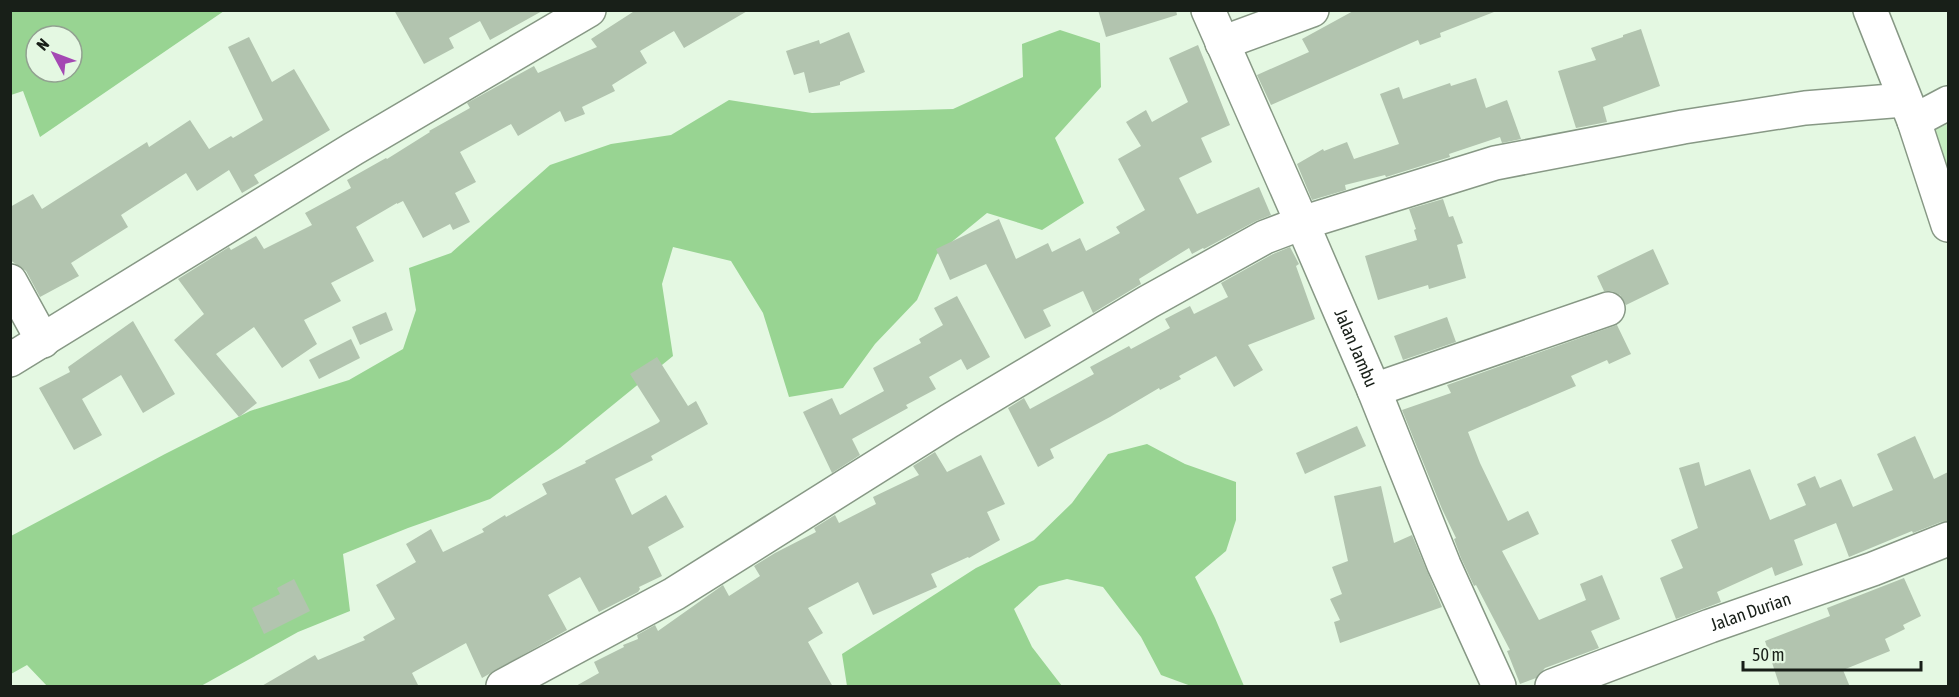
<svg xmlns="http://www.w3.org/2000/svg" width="1959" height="697" font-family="'Asap Condensed',sans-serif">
  <rect width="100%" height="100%" fill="#e4f8e2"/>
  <polygon fill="#c6edc1" points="1948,124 1948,199 1927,133"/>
  <g fill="#98d492" fill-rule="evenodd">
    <path d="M10,11L11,10L224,11L40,137L23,91L11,95ZM36,36H72V72H36Z"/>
    <polygon points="1060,30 1100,43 1101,87 1055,138 1084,203 1042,230 987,213 937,254 917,300 875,344 843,388 789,397 763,313 731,261 673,247 662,284 673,356 560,448 490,499 408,528 343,554 350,611 298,632 201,686 47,686 27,665 11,674 11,536 165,454 250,411 349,380 403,349 416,310 409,268 451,253 550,165 611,144 671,135 729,100 812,113 953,109 1023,77 1022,44"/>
    <polygon points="1147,444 1185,464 1236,482 1236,520 1226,551 1195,577 1215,618 1244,686 1191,686 1161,675 1141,637 1103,587 1067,579 1039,586 1014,609 1032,647 1062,686 847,686 842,654 976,568 1034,540 1072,503 1108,454"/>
  </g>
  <g fill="#b2c4af">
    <polygon points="394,10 544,10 490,40 480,21 449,38 454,48 424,64"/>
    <polygon points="636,10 749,10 684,48 674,31 640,51 647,63 612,85 615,91 582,107 585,114 565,122 560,111 518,136 511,124 460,152 476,182 455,193 470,222 453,230 450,224 423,238 403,201 397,204 397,203 356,227 374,261 331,283 341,301 304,320 317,344 282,368 254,327 216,354 257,403 239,417 174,340 204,314 178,279 229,247 231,250 256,236 264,249 312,225 305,213 351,188 347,180 386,158 387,159 430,132 429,131 470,108 467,103 534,66 538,73 597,47 591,39"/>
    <polygon points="1098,10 1176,10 1177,15 1106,37"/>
    <polygon points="1355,10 1494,10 1494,12 1440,33 1441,37 1420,45 1418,40 1271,105 1257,75 1309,52 1302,39"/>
    <polygon points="1641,29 1660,86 1603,107 1607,122 1576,128 1558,71 1596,60 1591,48 1623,37 1623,35"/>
    <polygon points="849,32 865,72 840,82 840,85 809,93 804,72 794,75 786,51 819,40 820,44"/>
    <polygon points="249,37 272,82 294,69 330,130 254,175 259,183 242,193 229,170 197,191 186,173 121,215 128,227 71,263 79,276 40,297 26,271 10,260 10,207 33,194 42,209 147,142 149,147 190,120 209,149 231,136 233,138 263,120 228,47"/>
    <polygon points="1198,45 1230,125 1201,138 1212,162 1179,178 1197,214 1259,187 1271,215 1256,221 1204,249 1203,248 1192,254 1189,248 1139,279 1141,284 1093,313 1083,291 1043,310 1051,326 1025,339 986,264 950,280 936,249 999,219 1016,259 1048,243 1052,252 1080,238 1086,251 1120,233 1116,227 1145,210 1118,159 1141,146 1126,122 1146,110 1152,122 1188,102 1169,58"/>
    <polygon points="1476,78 1486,108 1507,100 1521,139 1502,143 1500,137 1449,154 1450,157 1386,177 1385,175 1345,185 1346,190 1312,200 1297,164 1323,149 1324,151 1347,142 1354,159 1399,144 1380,94 1399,87 1403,99 1450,83 1451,86"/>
    <polygon points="1443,199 1449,217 1453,216 1463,243 1457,245 1466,278 1429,289 1428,285 1378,300 1365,256 1417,240 1414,230 1416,229 1409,209"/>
    <polygon points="1290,247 1299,264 1296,266 1315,319 1248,345 1263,370 1234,387 1216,356 1179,376 1181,379 1160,390 1159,388 1110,417 1050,449 1054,458 1038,467 1008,408 1024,398 1030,409 1094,374 1090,367 1129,346 1131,349 1170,328 1165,319 1190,306 1194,314 1228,297 1221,283 1273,254"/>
    <polygon points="1653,249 1669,284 1626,305 1620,295 1612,291 1604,291 1597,276"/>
    <polygon points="957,296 990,357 967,370 961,359 929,377 936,389 906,405 908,408 852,439 860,455 832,473 803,412 832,398 840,415 884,391 873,368 921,343 919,339 943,325 934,308"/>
    <polygon points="386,312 393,330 360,345 352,327"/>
    <polygon points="1447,317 1456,342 1403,360 1394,336"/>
    <polygon points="133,321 175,394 143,413 121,375 82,399 102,435 74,450 39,388 70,372 68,367"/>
    <polygon points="1617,325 1631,354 1609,364 1607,360 1571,376 1576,386 1468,432 1480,463 1508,521 1528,511 1539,534 1502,551 1539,620 1586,600 1580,584 1602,575 1620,619 1591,631 1599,648 1545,668 1536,678 1520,684 1507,651 1510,650 1476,585 1474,586 1461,558 1454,539 1456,538 1442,509 1402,410 1451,393 1447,385"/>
    <polygon points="351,339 360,358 319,379 309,360"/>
    <polygon points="657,357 688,406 696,401 708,424 651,456 653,460 615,479 632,515 666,495 684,527 648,547 662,576 639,587 640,589 638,592 599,612 580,577 548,595 567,630 482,678 466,643 412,673 419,687 260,687 315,655 318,660 365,640 363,637 395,619 376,585 416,562 406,544 431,529 443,552 484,532 482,529 505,515 506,517 547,494 542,484 586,463 585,461 658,423 660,421 630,374"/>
    <polygon points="1357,426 1366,446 1305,474 1296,453"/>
    <polygon points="1915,436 1934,479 1948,472 1948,521 1941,522 1913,533 1912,531 1849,557 1836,523 1794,540 1803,565 1775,576 1772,567 1717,592 1721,602 1676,619 1660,578 1683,568 1671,540 1698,528 1679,468 1699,462 1705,486 1750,469 1770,520 1806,505 1797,484 1815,476 1820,488 1841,479 1853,507 1893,490 1877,454"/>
    <polygon points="935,452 947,472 981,455 1005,504 987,512 1000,540 969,558 968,557 931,574 937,587 873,615 858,582 808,608 823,633 808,642 833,687 574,687 599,673 594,662 624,647 623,645 638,639 637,635 655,625 658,631 723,585 729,596 760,576 754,566 775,553 816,532 814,528 835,515 839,523 876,504 873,497 919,475 913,466"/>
    <polygon points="1381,486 1394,543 1412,535 1442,607 1340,643 1334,622 1340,620 1330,599 1342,594 1332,567 1348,561 1334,496"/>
    <polygon points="1904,578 1921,616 1903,625 1905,629 1885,639 1890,651 1843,670 1850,687 1780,687 1765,641 1830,616 1827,608"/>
    <polygon points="294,579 310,611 264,634 252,608 280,594 277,588"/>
  </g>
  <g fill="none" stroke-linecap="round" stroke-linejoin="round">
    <defs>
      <g id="minor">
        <path id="s1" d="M1208,10L1302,223L1374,390L1444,565L1499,686"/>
        <polyline points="1870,10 1914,121 1948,225"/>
        <polyline points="1222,43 1312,10"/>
        <polyline points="1914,121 1948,103"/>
        <polyline points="10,281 43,341"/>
        <polyline points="10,360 353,149 589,10"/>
        <polyline points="1374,390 1608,309"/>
        <polyline points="503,686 674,594 949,421 1148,302 1265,237 1302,223 1495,163 1683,127 1805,108 1904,100"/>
        <path id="s2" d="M1552,686L1710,626L1873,569L1948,539"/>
      </g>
    </defs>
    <use href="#minor" stroke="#879885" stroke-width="36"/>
    <use href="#minor" stroke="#fff" stroke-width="33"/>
  </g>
  <g text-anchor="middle" stroke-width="5" stroke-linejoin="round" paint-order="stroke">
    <g font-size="18" fill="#181f18" stroke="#e4f8e2">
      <text dy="6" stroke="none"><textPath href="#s1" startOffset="369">Jalan Jambu</textPath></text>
      <text dy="6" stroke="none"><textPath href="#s2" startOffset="212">Jalan Durian</textPath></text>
    </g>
  </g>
  <rect width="1959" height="697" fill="none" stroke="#181f18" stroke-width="24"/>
  <g transform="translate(54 54) rotate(311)"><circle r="28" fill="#e4f8e2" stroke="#92a191" stroke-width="1.5"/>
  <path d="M0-4.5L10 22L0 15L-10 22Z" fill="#a448b3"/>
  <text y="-9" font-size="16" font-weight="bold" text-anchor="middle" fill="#181f18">N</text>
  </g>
  <path d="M1743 661v9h178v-9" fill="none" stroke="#181f18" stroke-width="3"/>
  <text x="1752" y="661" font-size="18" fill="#181f18" stroke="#e4f8e2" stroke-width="4.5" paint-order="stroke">50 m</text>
</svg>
